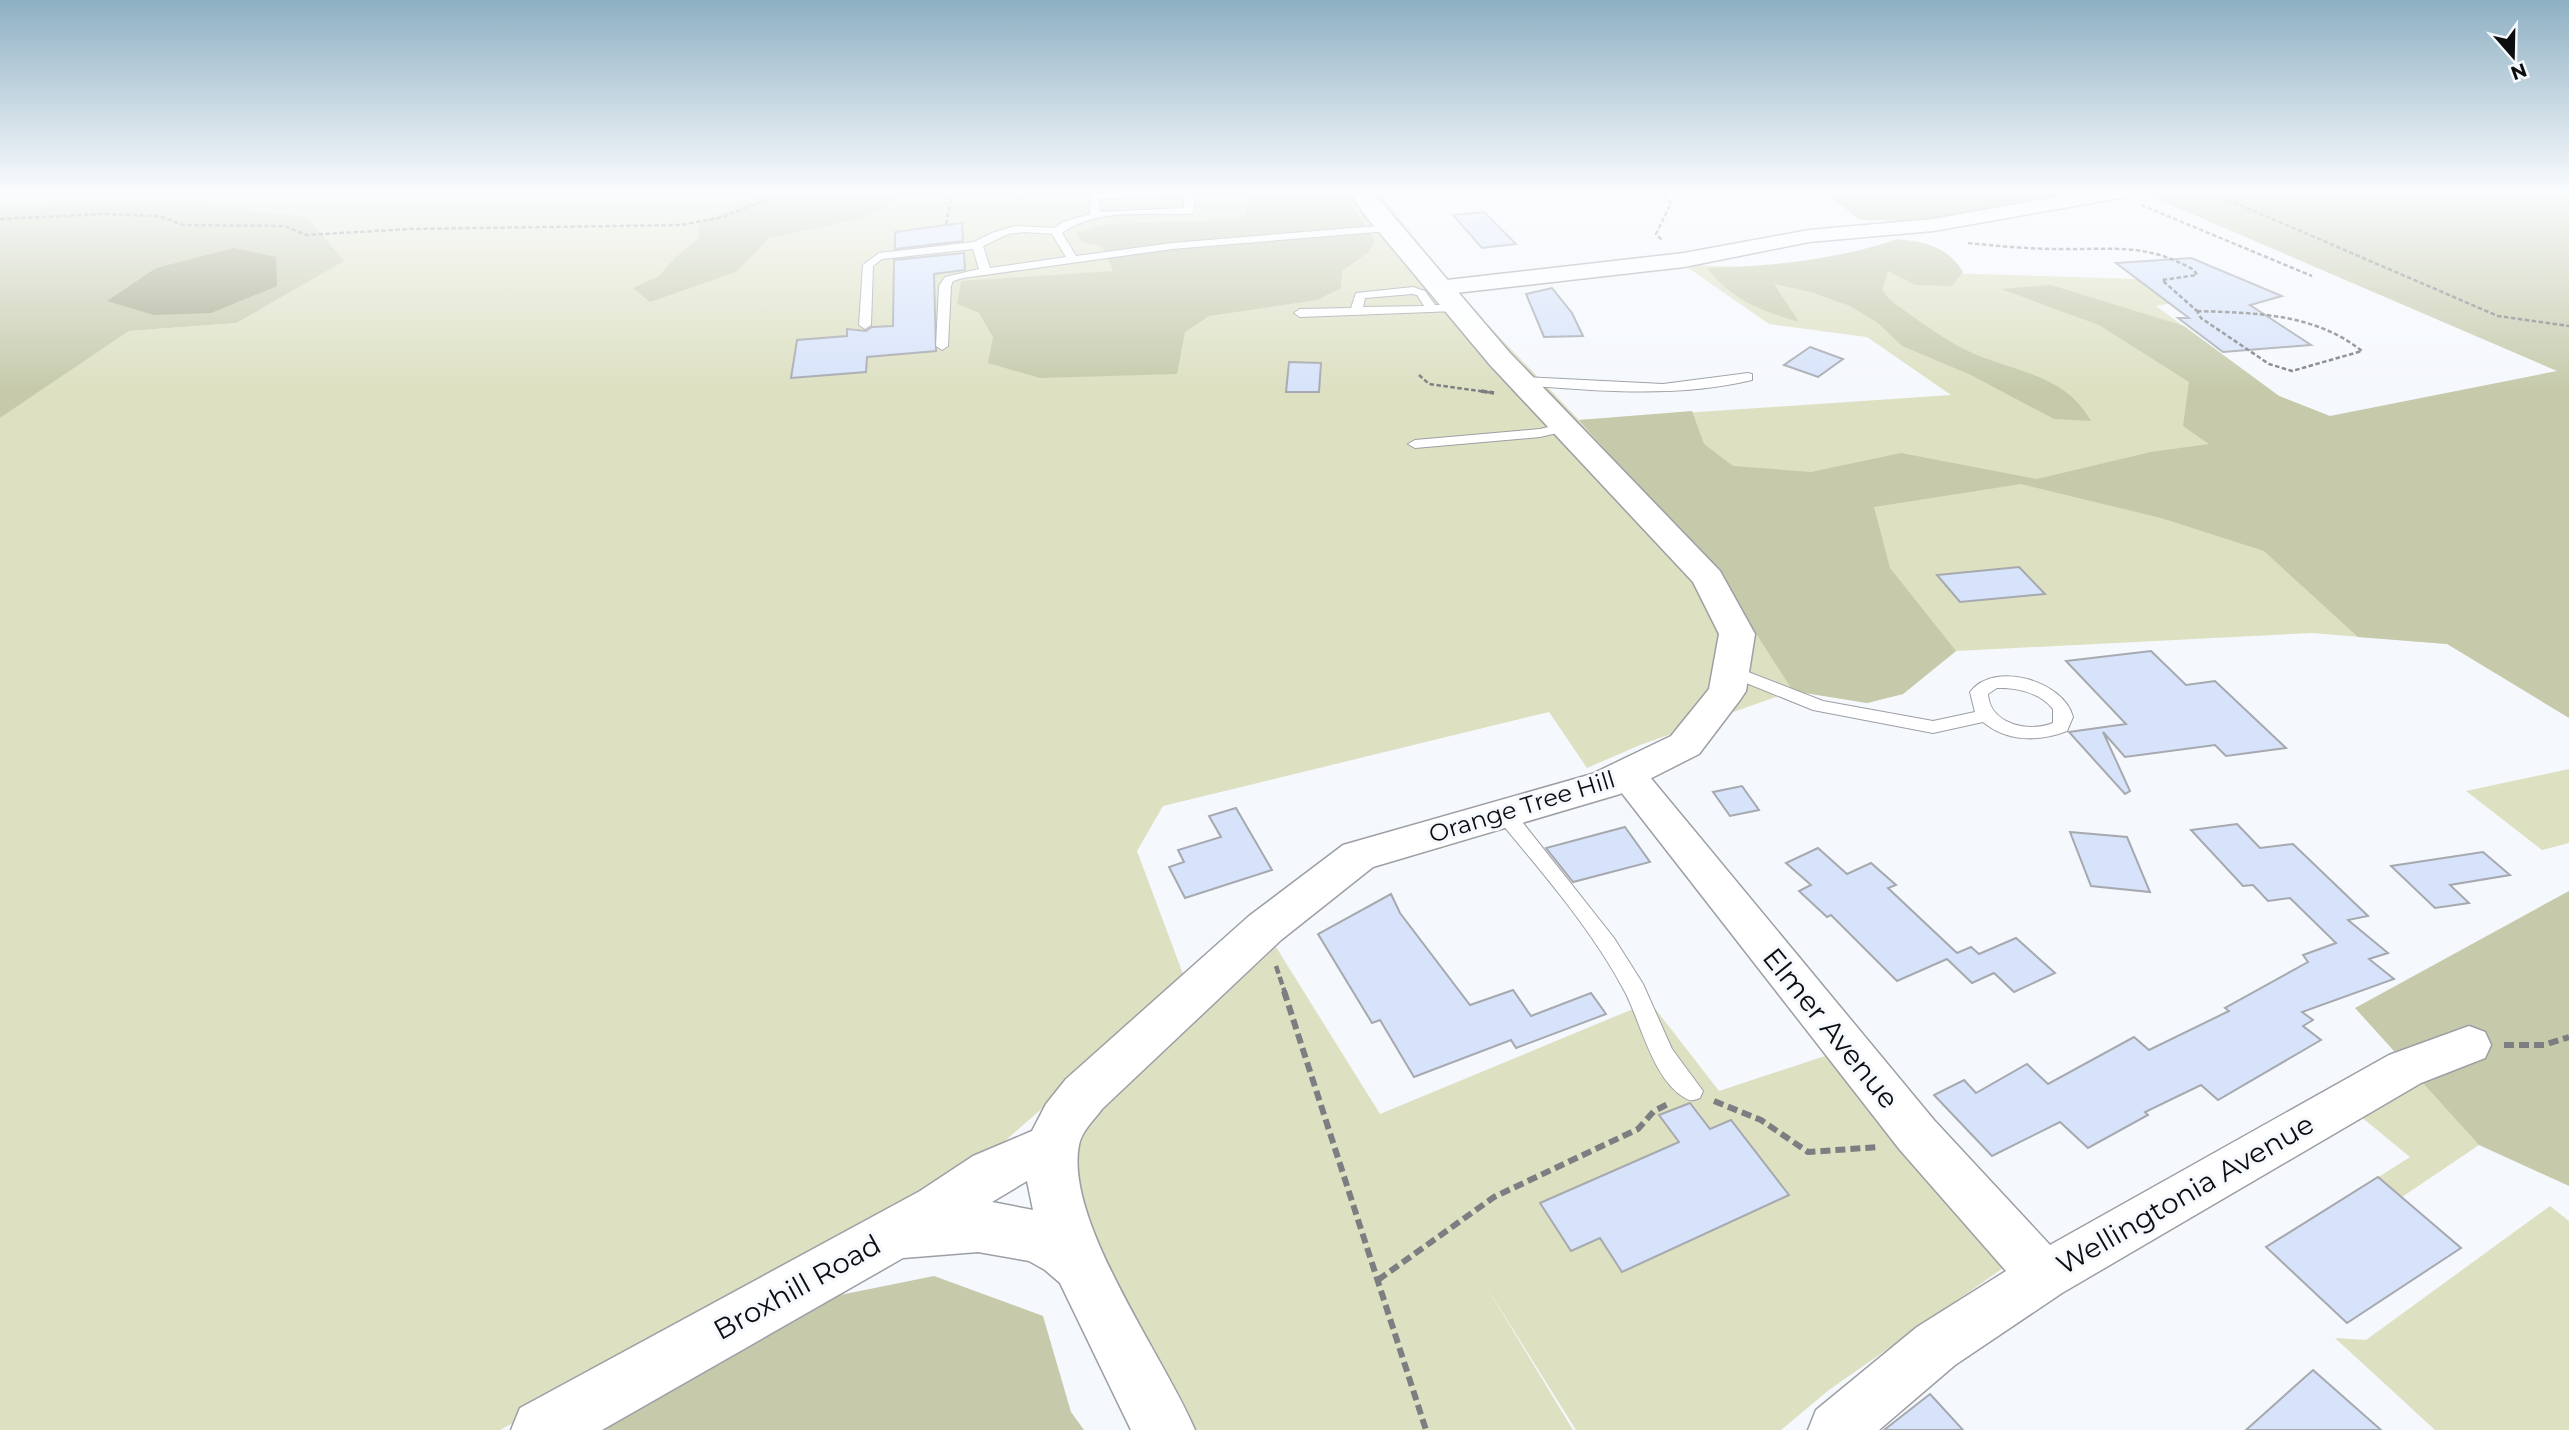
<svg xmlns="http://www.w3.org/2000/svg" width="2569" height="1430" font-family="Montserrat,sans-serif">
  <rect width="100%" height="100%" fill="#f5f8fd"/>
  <g fill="#dde0c1">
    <polygon points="0,190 1377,190 1464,300 1579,420 1951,395 1867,337 1769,324 1684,265 2138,279 2198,298 2156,306 2279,396 2329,416 2447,644 2312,633 1956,651 1903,694 1867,703 1793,691 1640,745 1587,768 1549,712 1163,806 1137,851 1186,982 998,1147 853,1237 500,1430 0,1430 0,418 129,331 236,323 149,200 0,209"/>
    <polygon points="2569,769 2569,843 2542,850 2466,791"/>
    <polygon points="1276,947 1380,1114 1650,1002 1719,1091 1825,1056 2006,1266 1829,1390 1781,1430 1576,1430 1484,1283 1573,1430 1188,1430 1050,1158"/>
    <polygon points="2417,1076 2479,1145 2402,1197 2377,1178 2410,1157 2354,1111"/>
    <polygon points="2550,1206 2569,1221 2569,1430 2435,1430 2335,1338 2366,1340"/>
  </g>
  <g fill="#c6caaa">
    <polygon points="776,190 897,190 885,207 859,219 769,238 736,272 650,302 633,288 659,276 675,258 699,238 699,223"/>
    <polygon points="1256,190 1341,190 1375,240 1369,252 1342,271 1341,288 1317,300 1209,316 1185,332 1177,374 1040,378 988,363 993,337 979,313 957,304 961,281 1113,271 1102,246 1083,243 1076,233 1107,224 1233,220 1246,216 1248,200"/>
    <polygon points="1822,190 2125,190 1921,221 1860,220"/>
    <polygon points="2136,190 2569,190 2569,718 2447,644 2358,637 2264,551 2161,518 2021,484 1874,507 1890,568 1956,651 1903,694 1867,703 1793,691 1726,587 1579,420 1692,411 1704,444 1733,466 1811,472 1901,453 2037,479 2151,452 2209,444 2183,426 2189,382 2099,325 2001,289 2051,285 2184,326 2279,396 2330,416 2557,371"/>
    <polygon points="149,200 307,217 344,261 236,323 129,331 0,418 0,209"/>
    <path d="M1898,239C1926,242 1948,247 1963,272L1952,286L1915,285L1888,271L1882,290C1890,302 1903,309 1915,318C1934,332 1957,347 1979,356C2023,373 2066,377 2091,421L2054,419L1971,375L1902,346L1878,323L1850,306L1811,292L1774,284L1799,322C1761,311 1732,300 1707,268C1770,267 1839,259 1898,239Z"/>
    <polygon points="2569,891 2569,1186 2479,1145 2355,1008"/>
    <polygon points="934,1276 1043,1316 1071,1412 1084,1430 595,1430 815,1300"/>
  </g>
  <polygon fill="#a7aa8b" points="234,248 276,257 277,286 211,313 154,315 107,301 156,268"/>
  <g fill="#d7e3fa" stroke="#a6a9ae" stroke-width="2">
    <polygon points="1484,212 1516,244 1482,248 1453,215"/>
    <polygon points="962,223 963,241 895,249 895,232"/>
    <polygon points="964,253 965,270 934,274 936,351 867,357 866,372 791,378 797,340 847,336 847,329 866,331 872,327 893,326 894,260"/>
    <polygon points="2191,258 2282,296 2250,305 2311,345 2223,352 2178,318 2189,318 2116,263"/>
    <polygon points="1552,288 1572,313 1583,336 1544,337 1526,294"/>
    <polygon points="1810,347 1843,359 1818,377 1784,365"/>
    <polygon points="1289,362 1321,363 1319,392 1286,392"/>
    <polygon points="2019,567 2045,594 1960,602 1937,575"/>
    <polygon points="2151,651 2186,685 2215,681 2286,748 2226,756 2215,745 2125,757 2103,732 2130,791 2125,794 2069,732 2126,724 2066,661"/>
    <polygon points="1742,786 1759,810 1730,816 1713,792"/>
    <polygon points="1236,808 1272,870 1185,898 1169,867 1184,862 1178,850 1221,837 1209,816"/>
    <polygon points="2237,824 2260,848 2293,844 2368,916 2348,920 2388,953 2369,959 2394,979 2302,1012 2313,1020 2303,1026 2321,1040 2218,1100 2201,1085 2145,1112 2148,1115 2088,1148 2060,1122 1992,1156 1934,1095 1964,1080 1976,1093 2027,1064 2048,1084 2134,1037 2149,1050 2229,1011 2225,1008 2308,962 2303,955 2336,943 2290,898 2268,901 2253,885 2243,886 2191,830"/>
    <polygon points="1625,827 1650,862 1573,882 1546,848"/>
    <polygon points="2070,832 2127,837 2150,892 2091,886"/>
    <polygon points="1818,848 1847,874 1871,863 1896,885 1888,888 1957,953 1971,947 1979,954 2016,938 2055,973 2014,992 1994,973 1972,983 1947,959 1897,981 1831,915 1827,917 1799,891 1811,885 1786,863"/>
    <polygon points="2483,852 2510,875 2450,885 2469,903 2435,908 2391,866"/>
    <polygon points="1391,894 1400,913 1470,1005 1513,990 1531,1016 1591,993 1606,1014 1516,1048 1511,1040 1414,1077 1380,1020 1372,1023 1318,934"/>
    <polygon points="1690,1103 1710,1129 1731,1120 1789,1195 1622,1272 1600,1238 1571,1251 1540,1203 1679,1142 1659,1115"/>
    <polygon points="2378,1177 2461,1248 2347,1323 2266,1247"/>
    <polygon points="2313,1370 2381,1430 2246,1430"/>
    <polygon points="1930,1394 1963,1430 1884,1430"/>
  </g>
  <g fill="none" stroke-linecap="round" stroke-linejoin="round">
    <defs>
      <g id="lane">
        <path d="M1161,190H1193L1194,211L1189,214C1149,215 1096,208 1062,233L1076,256L1172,243L1389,225L1394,228L1389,231L1172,249L963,278L953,281L951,286L948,346L942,350L936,346L939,286L945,277L979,269L973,249L882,259L873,266L871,325L865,329L859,325L863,265L879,253L974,242L992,233L1015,226L1054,228L1063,222L1090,214V194ZM1184,195V208L1100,212L1099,199ZM1025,232L1052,234L1066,257L990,268L983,246L1008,234Z"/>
        <path d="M1413,287L1425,291L1435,305H1456L1462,308L1456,311L1300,317L1294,313L1300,309L1351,308L1356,293ZM1412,294L1417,295L1424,306L1363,307L1365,298Z"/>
        <path d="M1748,373L1752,374V380C1677,398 1599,391 1522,385L1516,381L1522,377L1663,384Z"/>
        <polygon points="1565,423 1572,427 1570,430 1540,437 1415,448 1408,444 1415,440 1540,429"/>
        <path d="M1730,665L1823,701L1933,721L1975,712L1970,692C1994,660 2064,681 2073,717L2067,731C2039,742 2007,742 1983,722L1933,733L1813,710L1724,674L1722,670ZM1997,688C2017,687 2040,693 2053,709V723C2028,733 1990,724 1988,694Z"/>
        <path d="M1505,807L1512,809L1614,938L1643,984L1672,1049L1703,1091L1700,1098C1695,1100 1691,1102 1685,1098C1653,1080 1641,1023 1625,992C1592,929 1543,874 1498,819L1496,814L1498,809Z"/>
      </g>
      <g id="street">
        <polygon points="2093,190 2136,191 2126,197 1933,231 1809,242 1684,267 1438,295 1427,288 1438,281 1684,253 1809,230 1933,219"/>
        <polygon points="1627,761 1640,765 1934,1120 2050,1245 2389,1055 2469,1026 2485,1032 2491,1045 2485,1058 2421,1083 2062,1293 1955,1365 1879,1430 1808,1430 1816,1410 1917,1327 2006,1271 1900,1150 1614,783 1609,774 1614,765"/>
      </g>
      <path id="secondary" d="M1349,190H1371L1510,353L1720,571L1755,634L1746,691L1740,700L1699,754L1620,794L1373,867L1281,940L1102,1109C1094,1120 1081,1132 1079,1145C1064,1221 1165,1358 1195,1430H1131L1060,1283L1045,1270L1029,1261L978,1252L903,1258L602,1430H511L520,1408L920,1191L973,1156L1032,1131L1046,1104L1066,1079L1249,916L1343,845L1592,774L1671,736L1709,689L1719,634L1693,582L1490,365L1364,214ZM1027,1181L1033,1210L992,1202Z"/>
    </defs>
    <use href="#lane" stroke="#9d9fa4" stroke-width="2"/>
    <use href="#street" stroke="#9d9fa4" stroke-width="3"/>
    <use href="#secondary" stroke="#9d9fa4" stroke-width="3"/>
    <g stroke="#7c7e81" stroke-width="2.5" stroke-dasharray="4.5 2.5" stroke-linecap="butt">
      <polyline points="1327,190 1335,200"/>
      <polyline points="1658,190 1671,203 1656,234 1662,240"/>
      <polyline points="2186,190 2233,202 2498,316 2569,326"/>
      <polyline points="2141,205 2312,276"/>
      <polyline points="0,219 102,214 159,216 183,225 284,226 307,235 410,229 681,225 723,217 789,190"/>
      <polyline points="946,224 953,190"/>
      <path d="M1968,243C1998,246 2029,249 2059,249C2112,250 2145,242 2194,270L2197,275L2162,280L2197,311"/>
      <path d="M2197,311C2255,313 2314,313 2362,351L2292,371L2269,364L2201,318Z"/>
      <polyline points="1419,375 1429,384 1494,393"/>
    </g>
    <polyline stroke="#7c7e81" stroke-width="3.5" stroke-dasharray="6 2.5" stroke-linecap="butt" points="1481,391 1494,393"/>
    <polyline stroke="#7c7e81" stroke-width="4.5" stroke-dasharray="8 3.5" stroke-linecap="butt" points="1276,966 1285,993"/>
    <g stroke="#7c7e81" stroke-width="6" stroke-dasharray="10 5" stroke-linecap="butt">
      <polyline points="1284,991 1426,1430"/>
      <polyline points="2504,1045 2544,1045 2569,1037"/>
      <polyline points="1714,1101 1761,1120 1808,1152 1880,1147"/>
      <polyline points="1378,1280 1494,1197 1638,1129 1654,1111 1668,1104"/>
    </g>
    <use href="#lane" fill="#fff" fill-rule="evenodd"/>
    <use href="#street" fill="#fff" fill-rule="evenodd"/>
    <use href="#secondary" fill="#fff" fill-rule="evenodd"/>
  </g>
  <linearGradient id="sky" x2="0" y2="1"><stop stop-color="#8eb0c3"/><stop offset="0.49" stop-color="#fafcfe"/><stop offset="1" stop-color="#fafcfe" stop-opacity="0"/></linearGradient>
  <rect width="2569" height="390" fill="url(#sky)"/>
  <g text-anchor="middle" stroke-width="6" stroke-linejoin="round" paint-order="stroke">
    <g font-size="24" fill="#0c0d0e" stroke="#f5f8fd">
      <text transform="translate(1522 807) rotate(-17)" y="8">Orange Tree Hill</text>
    </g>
    <g font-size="28" fill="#0c0d0e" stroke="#f5f8fd">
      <text transform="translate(1831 1028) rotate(51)" y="10">Elmer Avenue</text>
      <text transform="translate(2185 1194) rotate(-30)" y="10">Wellingtonia Avenue</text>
      <text transform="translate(797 1287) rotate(-29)" y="10">Broxhill Road</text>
    </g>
  </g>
  <g transform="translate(2513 56) rotate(160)" stroke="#f5f8fd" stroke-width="5" paint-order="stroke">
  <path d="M0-5L12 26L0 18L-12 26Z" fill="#0c0d0e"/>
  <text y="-10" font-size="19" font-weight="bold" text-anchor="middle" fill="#0c0d0e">N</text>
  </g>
</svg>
